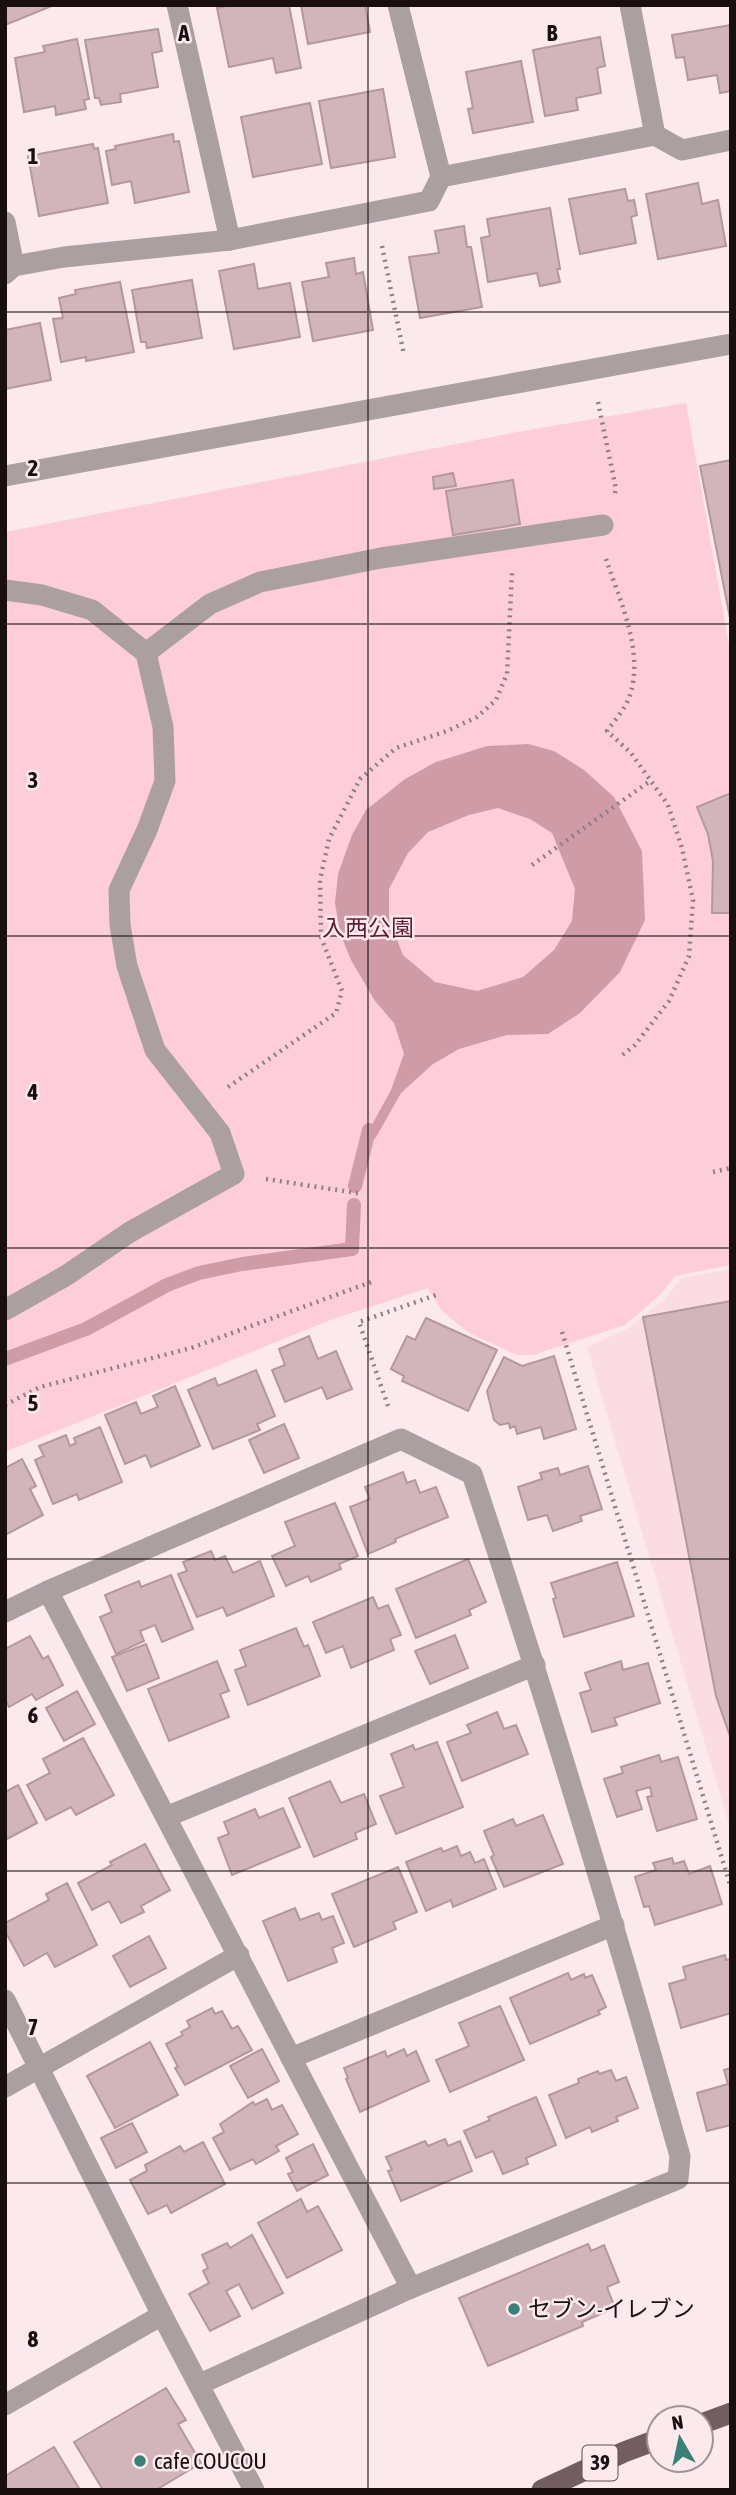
<svg xmlns="http://www.w3.org/2000/svg" width="736" height="2495" font-family="'Asap Condensed','Noto Sans JP',sans-serif">
  <rect width="100%" height="100%" fill="#fbe9ed"/>
  <polygon fill="#fbdce3" points="731,1269 731,1831 587,1347 627,1329 664,1300 682,1278"/>
  <polygon fill="#fdced9" points="686,403 731,656 731,1265 675,1276 660,1295 625,1325 533,1355 517,1355 469,1333 442,1311 428,1288 333,1319 5,1452 5,532 512,433"/>
  <path fill="#cf9ba7" fill-rule="evenodd" d="M528,744L554,751L584,770L614,797L642,851L645,920L620,972L580,1013L548,1034L507,1035L459,1049L433,1064L401,1093L375,1139L369,1130L391,1090L404,1054L394,1023L375,1001L351,960L340,933L335,903L338,874L352,835L366,810L405,779L436,762L487,746ZM498,808L530,819L552,833L575,889L572,921L554,950L523,977L477,991L435,982L403,955L389,919V889L408,853L428,832L469,815Z"/>
  <g fill="none" stroke-linecap="round" stroke-linejoin="round">
    <g stroke="#cf9ba7" stroke-width="14">
      <polyline points="355,1186 369,1130"/>
      <polyline points="5,1359 86,1329 167,1285 199,1273 242,1264 352,1249 354,1205"/>
    </g>
  </g>
  <g fill="#d2b5bb" stroke="#b4989e" stroke-width="2">
    <polygon points="5,5 54,5 5,25"/>
    <polygon points="231,5 289,5 301,68 276,73 273,58 229,67 217,8"/>
    <polygon points="301,5 365,5 370,32 308,44"/>
    <polygon points="731,25 731,91 720,93 717,75 688,80 684,57 676,58 672,35"/>
    <polygon points="158,29 162,51 152,53 158,87 120,94 121,102 101,105 99,98 95,98 85,40"/>
    <polygon points="600,37 605,66 597,68 601,93 576,98 578,110 545,116 533,50"/>
    <polygon points="77,39 89,99 84,100 86,109 56,115 55,106 24,112 15,58 45,52 43,46"/>
    <polygon points="521,61 533,122 473,133 468,109 473,108 466,72"/>
    <polygon points="383,89 395,157 331,168 319,101"/>
    <polygon points="310,103 322,164 253,177 241,117"/>
    <polygon points="173,134 174,142 179,141 189,192 135,203 131,181 112,185 106,151 116,149 115,146"/>
    <polygon points="93,144 94,149 98,148 108,203 39,216 28,156"/>
    <polygon points="698,183 702,204 718,200 726,246 658,259 646,194"/>
    <polygon points="625,189 628,201 634,200 637,215 631,217 636,243 580,254 569,199"/>
    <polygon points="550,208 560,269 557,269 560,282 540,286 537,273 488,282 481,238 490,236 487,219"/>
    <polygon points="464,226 467,247 471,247 482,307 420,318 409,257 439,253 435,231"/>
    <polygon points="354,258 356,274 363,272 373,330 313,341 302,282 329,277 326,263"/>
    <polygon points="254,264 258,289 290,283 300,337 234,349 219,271"/>
    <polygon points="192,280 202,338 147,348 146,342 141,342 132,290"/>
    <polygon points="120,282 134,352 86,361 86,357 61,362 53,319 63,318 59,298 76,294 75,290"/>
    <polygon points="40,323 51,380 5,389 5,330"/>
    <polygon points="731,460 731,623 700,466"/>
    <polygon points="453,473 456,486 434,489 433,477"/>
    <polygon points="513,480 520,524 453,535 446,491"/>
    <polygon points="731,793 731,913 712,913 713,861 708,834 697,807"/>
    <polygon points="731,1301 731,1739 716,1696 643,1317"/>
    <polygon points="426,1318 497,1350 468,1411 402,1381 404,1376 391,1369 407,1336 415,1340"/>
    <polygon points="309,1336 318,1359 336,1351 352,1389 327,1399 322,1387 285,1402 272,1370 285,1365 279,1349"/>
    <polygon points="554,1356 576,1429 544,1439 541,1427 517,1434 515,1426 510,1428 509,1423 500,1425 494,1420 487,1391 504,1357 522,1366"/>
    <polygon points="256,1370 275,1416 257,1424 260,1430 213,1449 188,1390 215,1378 218,1386"/>
    <polygon points="175,1386 200,1446 151,1467 146,1455 125,1464 105,1415 136,1402 141,1414 158,1407 153,1396"/>
    <polygon points="284,1424 299,1458 264,1473 249,1440"/>
    <polygon points="100,1427 122,1482 79,1500 77,1494 53,1504 35,1460 44,1456 39,1446 66,1435 70,1446 76,1443 74,1438"/>
    <polygon points="22,1459 36,1486 30,1489 43,1515 5,1535 5,1468"/>
    <polygon points="588,1466 602,1509 580,1516 582,1521 553,1531 547,1515 528,1520 518,1487 542,1479 540,1473 558,1468 560,1475"/>
    <polygon points="403,1472 407,1483 415,1480 420,1493 436,1487 448,1517 395,1539 396,1542 368,1554 350,1507 370,1499 365,1487"/>
    <polygon points="335,1503 358,1556 339,1564 341,1569 311,1582 308,1576 286,1586 272,1556 295,1546 285,1522"/>
    <polygon points="211,1551 215,1560 225,1556 233,1573 260,1561 274,1596 227,1616 223,1607 197,1617 178,1574 187,1571 183,1562"/>
    <polygon points="468,1559 486,1602 469,1610 471,1615 416,1638 396,1589"/>
    <polygon points="617,1562 634,1616 564,1637 553,1599 556,1598 551,1583"/>
    <polygon points="171,1575 193,1629 162,1642 155,1625 140,1631 144,1641 116,1654 100,1617 112,1612 105,1595 139,1581 141,1587"/>
    <polygon points="373,1597 378,1609 388,1605 401,1635 390,1639 394,1650 351,1668 343,1646 326,1653 313,1622"/>
    <polygon points="296,1628 304,1647 308,1645 320,1676 248,1705 235,1670 246,1666 240,1650"/>
    <polygon points="455,1635 468,1668 430,1684 415,1651"/>
    <polygon points="30,1636 43,1659 48,1656 63,1685 36,1700 32,1694 9,1707 5,1700 5,1649"/>
    <polygon points="146,1644 159,1678 127,1691 112,1657"/>
    <polygon points="217,1661 229,1691 220,1694 229,1717 169,1741 148,1689"/>
    <polygon points="621,1661 623,1670 648,1663 660,1703 614,1718 617,1725 592,1732 580,1693 591,1690 585,1673"/>
    <polygon points="77,1691 95,1724 64,1741 46,1708"/>
    <polygon points="497,1712 504,1729 516,1725 528,1754 462,1781 447,1742 471,1733 467,1725"/>
    <polygon points="83,1738 114,1795 76,1815 71,1807 46,1820 27,1785 50,1773 43,1759"/>
    <polygon points="437,1742 463,1807 396,1834 380,1796 404,1787 391,1754 413,1745 415,1750"/>
    <polygon points="659,1755 661,1762 678,1757 697,1819 657,1831 647,1797 652,1796 650,1787 636,1791 642,1809 617,1817 604,1779 623,1773 621,1767"/>
    <polygon points="330,1781 341,1803 364,1794 376,1824 355,1833 357,1839 314,1857 289,1798"/>
    <polygon points="18,1785 37,1823 5,1840 5,1792"/>
    <polygon points="283,1808 300,1847 232,1875 218,1838 229,1834 224,1822 255,1809 259,1818"/>
    <polygon points="543,1815 563,1864 504,1887 491,1857 494,1855 484,1831 513,1819 516,1826"/>
    <polygon points="145,1844 170,1890 141,1906 144,1912 121,1923 109,1901 92,1910 78,1883 112,1865 110,1862"/>
    <polygon points="457,1846 461,1856 470,1852 475,1863 484,1859 496,1889 453,1907 451,1900 426,1911 406,1862 441,1848 443,1852"/>
    <polygon points="672,1858 674,1864 684,1861 689,1874 710,1866 722,1904 655,1925 649,1906 644,1907 635,1877 656,1870 653,1863"/>
    <polygon points="398,1867 417,1912 393,1922 396,1929 354,1947 332,1894"/>
    <polygon points="67,1883 97,1945 55,1967 47,1953 24,1966 5,1931 5,1923 49,1900 46,1894"/>
    <polygon points="295,1908 300,1920 319,1913 322,1920 333,1916 344,1943 332,1948 337,1962 288,1981 263,1921"/>
    <polygon points="149,1936 166,1968 130,1987 113,1956"/>
    <polygon points="725,1955 726,1960 731,1959 731,2013 681,2028 669,1984 686,1979 683,1967"/>
    <polygon points="568,1973 571,1980 584,1974 585,1978 592,1975 606,2007 598,2011 600,2014 530,2044 510,1998"/>
    <polygon points="500,2006 524,2060 450,2092 436,2060 469,2046 459,2023"/>
    <polygon points="212,2008 215,2014 222,2011 232,2029 238,2026 252,2050 185,2085 175,2068 178,2067 166,2044 183,2035 181,2032 190,2027 187,2021"/>
    <polygon points="150,2042 178,2095 115,2128 87,2076"/>
    <polygon points="262,2049 279,2081 248,2098 230,2066"/>
    <polygon points="404,2049 407,2056 416,2051 429,2081 360,2112 346,2079 348,2078 344,2068 385,2051 387,2057"/>
    <polygon points="731,2068 731,2125 707,2131 697,2093 728,2084 724,2070"/>
    <polygon points="611,2070 616,2081 626,2077 638,2108 616,2117 618,2121 592,2132 590,2127 566,2138 549,2095 579,2083 578,2079 598,2071 599,2074"/>
    <polygon points="536,2097 556,2145 526,2158 528,2164 503,2174 493,2151 476,2158 464,2131 490,2120 488,2117"/>
    <polygon points="267,2099 272,2110 282,2105 298,2134 276,2146 279,2151 256,2164 253,2159 230,2170 213,2138 224,2132 220,2124 253,2102 255,2105"/>
    <polygon points="132,2123 147,2152 116,2168 101,2138"/>
    <polygon points="445,2139 448,2146 460,2141 472,2171 401,2201 388,2171 392,2170 386,2157 425,2141 428,2146"/>
    <polygon points="203,2142 225,2184 171,2213 167,2205 148,2214 130,2180 147,2171 145,2165 180,2146 184,2152"/>
    <polygon points="313,2144 328,2175 297,2191 288,2174 293,2172 286,2158"/>
    <polygon points="301,2199 307,2212 318,2206 342,2250 287,2278 258,2223"/>
    <polygon points="252,2235 283,2293 252,2309 239,2284 226,2291 240,2316 210,2331 189,2294 209,2283 203,2271 208,2268 202,2255 227,2243 230,2248"/>
    <polygon points="588,2244 591,2251 604,2245 619,2282 607,2287 615,2308 582,2322 583,2326 488,2366 459,2298"/>
    <polygon points="166,2388 186,2420 178,2424 201,2463 156,2490 103,2490 74,2442"/>
    <polygon points="54,2447 80,2490 5,2490 5,2476"/>
  </g>
  <g fill="none" stroke-linecap="round" stroke-linejoin="round">
    <g stroke="#8d7f82" stroke-width="4.5" stroke-dasharray="2 5" stroke-linecap="butt">
      <polyline points="382,246 404,355"/>
      <polyline points="598,402 616,489 615,493"/>
      <path d="M606,559C620,601 644,651 630,695C626,708 614,721 607,731L631,753L668,805L682,848L693,900L689,956L669,1001L635,1045L621,1056"/>
      <polyline points="532,865 650,781"/>
      <polyline points="228,1087 336,1013 342,991 321,937 320,880 329,839 360,779 396,748 447,731 477,717 496,700 507,674 512,573"/>
      <polyline points="713,1172 731,1168"/>
      <polyline points="266,1179 363,1194"/>
      <polyline points="562,1332 731,1888"/>
      <polyline points="5,1405 40,1387 191,1348 374,1281"/>
      <polyline points="388,1406 359,1322 439,1294"/>
    </g>
    <g stroke="#ac9fa1" stroke-width="21">
      <polyline points="5,590 42,595 92,610 146,653 163,727 165,781 147,830 119,890 120,925 127,966 155,1050 220,1133 234,1174 130,1232 67,1275 5,1310"/>
      <polyline points="146,653 210,604 260,582 381,558 603,525"/>
    </g>
    <g stroke="#ac9fa1" stroke-width="21">
      <polyline points="177,5 230,240"/>
      <polyline points="630,5 655,135"/>
      <polyline points="441,177 655,135 682,150 731,140"/>
      <polyline points="5,222 14,266"/>
      <polyline points="5,274 14,266 64,257 230,240 429,201 441,177 398,5"/>
      <polyline points="48,1591 411,2288"/>
      <path d="M5,1612L48,1591L401,1439L472,1474C547,1700 615,1927 680,2156L678,2179L411,2288L200,2384"/>
      <polyline points="166,1817 535,1665"/>
      <polyline points="5,2000 162,2315 254,2490"/>
      <polyline points="291,2058 614,1925"/>
      <polyline points="5,2087 239,1955"/>
      <polyline points="5,2405 162,2315"/>
    </g>
    <polyline stroke="#ac9fa1" stroke-width="21" points="5,476 731,344"/>
    <g stroke="#735d62" stroke-width="21">
      <polyline points="701,2424 731,2413"/>
      <polyline points="542,2490 624,2452 659,2439"/>
    </g>
  </g>
  <path fill="none" stroke="#190f11" stroke-width="2" stroke-opacity="0.55" d="M368,5V2490M5,312H731M5,624H731M5,936H731M5,1248H731M5,1559H731M5,1871H731M5,2183H731"/>
  <g fill="#3a8076" stroke="#fbe9ed" stroke-width="2.5">
    <circle cx="514" cy="2309" r="7"/>
    <circle cx="140" cy="2461" r="7"/>
  </g>
  <g text-anchor="middle" stroke-width="5" stroke-linejoin="round" paint-order="stroke">
    <rect fill="#fbe9ed" stroke="#5d5053" stroke-width="2" x="582.5" y="2445.5" width="35" height="35" rx="5"/>
    <g font-size="21" font-weight="bold" fill="#190f11">
      <text x="600" y="2470">39</text>
    </g>
    <g font-size="23" fill="#5c1d32" stroke="#fbe9ed">
      <text x="368" y="936">入西公園</text>
    </g>
    <g font-size="23" fill="#190f11" stroke="#fbe9ed" text-anchor="start">
      <text x="528" y="2317">セブン-イレブン</text>
      <text x="154" y="2469">cafe COUCOU</text>
    </g>
  </g>
  <g font-size="23" text-anchor="middle" font-weight="bold" fill="#190f11" stroke="#fbe9ed" stroke-width="5" stroke-linejoin="round" paint-order="stroke">
    <text x="184" y="41">A</text>
    <text x="552" y="41">B</text>
    <text x="33" y="164">1</text>
    <text x="33" y="476">2</text>
    <text x="33" y="788">3</text>
    <text x="33" y="1100">4</text>
    <text x="33" y="1411">5</text>
    <text x="33" y="1723">6</text>
    <text x="33" y="2035">7</text>
    <text x="33" y="2347">8</text>
  </g>
  <rect width="736" height="2495" fill="none" stroke="#190f11" stroke-width="14"/>
  <g transform="translate(680 2439) rotate(351)"><circle r="33" fill="#fbe9ed" stroke="#a19295" stroke-width="2"/>
  <path d="M0-5L12 26L0 18L-12 26Z" fill="#3a8076"/>
  <text y="-10" font-size="19" font-weight="bold" text-anchor="middle" fill="#190f11">N</text>
  </g>
</svg>
